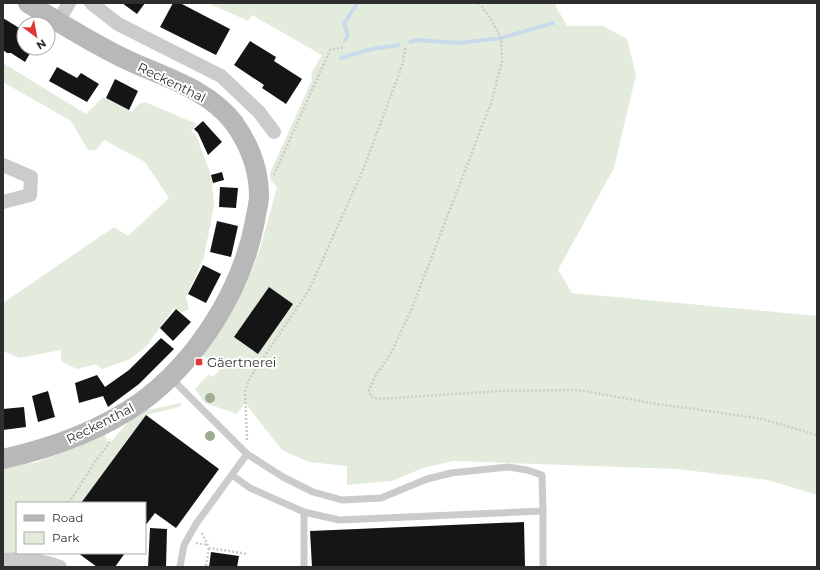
<svg xmlns="http://www.w3.org/2000/svg" width="820" height="570" font-family="Montserrat,sans-serif">
  <rect width="100%" height="100%" fill="#fff"/>
  <g fill="#e3ebdd">
    <path d="M208,3H554L567,26H603L627,39L636,75L614,168L558,270L572,293L817,316V495L768,480L677,469L453,461L423,468L392,481L347,485V466L309,462L282,450L245,403L237,414L205,403L195,389L209,374L213,377L221,368L202,355C218,331 235,308 247,281C261,252 268,219 277,187L271,181L270,173L312,80L311,74L322,55L252,15L248,21Z"/>
    <polygon points="3,63 86,114 103,97 132,112 139,104 145,102 197,124 191,131 196,135 211,175 214,205 204,257 186,297 189,309 183,312 174,308 146,347 128,360 102,369 96,364 77,369 61,361 61,350 19,358 3,351 3,303 114,227 128,236 169,198 145,162 104,140 96,150 88,150 71,121 3,82"/>
    <polygon points="181,403 181,405 179,407 146,415 81,503 17,503 17,553 38,553 34,560 60,567 3,567 3,469 37,462 80,446 105,435 109,444 130,420 143,411"/>
  </g>
  <g fill="none" stroke-linecap="round" stroke-linejoin="round">
    <g stroke="#c9dbeb" stroke-width="4">
      <polyline points="345,40 348,35 344,24 357,3"/>
      <polyline points="410,42 416,40 459,43 501,38 553,23"/>
      <polyline points="341,58 372,49 398,45"/>
    </g>
  </g>
  <g fill="#151515">
    <polygon points="122,3 145,3 137,14"/>
    <polygon points="173,3 180,3 230,29 216,55 160,27"/>
    <polygon points="3,18 24,31 24,48 33,48 25,62 11,53 7,53 3,50"/>
    <polygon points="250,41 276,57 274,61 302,79 286,104 262,88 264,85 234,65"/>
    <polygon points="57,67 77,78 81,73 99,84 87,102 49,81"/>
    <polygon points="115,79 138,91 129,110 106,98"/>
    <polygon points="203,121 222,142 208,155 198,133 194,129"/>
    <polygon points="222,172 224,180 213,183 211,175"/>
    <polygon points="220,187 238,188 236,208 219,207"/>
    <polygon points="217,221 238,226 231,257 210,252"/>
    <polygon points="203,265 221,274 206,303 188,294"/>
    <polygon points="269,287 293,304 258,354 234,337"/>
    <polygon points="176,309 191,322 173,341 160,328"/>
    <polygon points="161,338 174,349 139,384 108,407 103,396 79,403 75,383 97,375 105,387 129,370"/>
    <polygon points="48,391 55,417 38,422 32,396"/>
    <polygon points="24,407 26,427 3,430 3,409"/>
    <polygon points="146,415 219,469 176,528 155,513 145,526 145,503 81,503"/>
    <polygon points="524,522 525,567 312,567 310,531"/>
    <polygon points="150,528 167,529 166,567 148,567"/>
    <polygon points="211,552 239,556 237,567 209,567"/>
    <polygon points="78,553 125,553 115,567 97,567"/>
  </g>
  <g fill="none" stroke-linecap="round" stroke-linejoin="round">
    <g stroke="#cbcbcb" stroke-width="2.5" stroke-dasharray="2 2" stroke-linecap="butt">
      <polyline points="479,3 489,16 501,38 502,61 491,103 412,308 390,355 376,375 369,390 371,397 379,399 500,391 578,390 657,404 695,409 762,419 817,435"/>
      <polyline points="274,175 330,50 345,47"/>
      <polyline points="247,440 245,392 249,379 309,290 363,170 402,66 406,46"/>
      <polyline points="69,503 94,463 109,444 110,439"/>
      <polyline points="202,533 209,548 248,554"/>
      <polyline points="196,543 208,545"/>
      <polyline points="206,566 209,548"/>
    </g>
    <g stroke="#cbcbcb" stroke-width="7">
      <polyline points="170,377 247,454 196,524 184,545 180,567"/>
      <polyline points="232,475 250,488 304,512 339,520 543,511 542,475 527,470 508,467 451,473 427,479 381,498 342,500 313,492 283,477 247,454"/>
      <polyline points="543,511 543,567"/>
      <polyline points="304,567 304,512"/>
    </g>
    <g stroke="#cbcbcb" stroke-width="14">
      <polyline points="91,3 118,24 221,76 259,112 274,132"/>
      <polyline points="58,22 69,3"/>
      <polyline points="3,165 31,177 30,195 3,202"/>
      <path d="M3,560C22,558 42,560 60,567"/>
    </g>
    <path stroke="#b8b8b8" stroke-width="20" d="M3,459C52,448 100,431 141,402C198,360 242,290 255,221C256,213 259,204 259,196C259,170 249,144 234,123C207,87 159,76 121,57C89,41 58,22 28,3"/>
  </g>
  <g fill="#9eac94">
    <circle cx="210" cy="398" r="5"/>
    <circle cx="210" cy="436" r="5"/>
  </g>
  <rect fill="#e03736" stroke="#fff" stroke-width="1.5" x="195" y="358" width="8" height="8" rx="2"/>
  <g text-anchor="middle" stroke-width="4" stroke-linejoin="round" paint-order="stroke">
    <g font-size="13" fill="#2e2e2e" stroke="#fff">
      <text transform="translate(172 82) rotate(26)" y="5">Reckenthal</text>
      <text transform="translate(100 423) rotate(-27)" y="5">Reckenthal</text>
    </g>
    <g font-size="13" fill="#2e2e2e" stroke="#fff" text-anchor="start">
      <text x="207" y="367">Gäertnerei</text>
    </g>
  </g>
  <rect width="820" height="570" fill="none" stroke="#2e2e2e" stroke-width="8"/>
  <rect x="16" y="502" width="130" height="52" fill="#ffffff" stroke="#ababab"/>
  <rect x="24" y="515" width="20" height="6" fill="#b8b8b8" stroke="#ababab"/>
  <text x="52" y="522" font-size="12" fill="#2e2e2e">Road</text>
  <rect x="24" y="532" width="20" height="12" fill="#e3ebdd" stroke="#ababab"/>
  <text x="52" y="542" font-size="12" fill="#2e2e2e">Park</text>
  <g transform="translate(36 36) rotate(148)"><circle r="19" fill="#ffffff" stroke="#ababab"/>
  <path d="M0-3L7 15L0 10L-7 15Z" fill="#e03736"/>
  <text y="-6" font-size="11" font-weight="bold" text-anchor="middle" fill="#2e2e2e">N</text>
  </g>
</svg>
